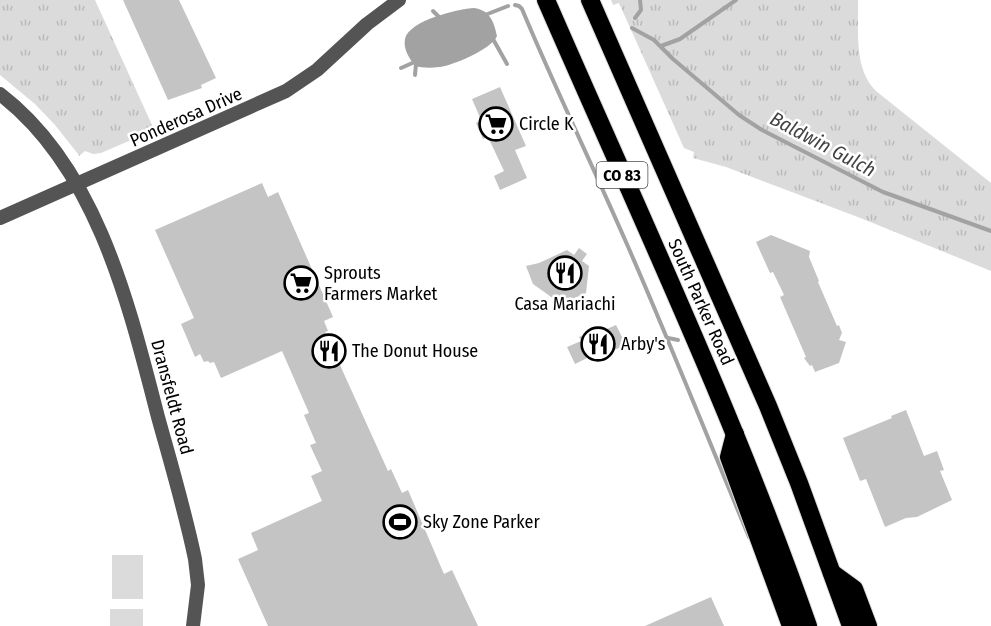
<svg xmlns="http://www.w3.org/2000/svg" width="991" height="626" font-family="'Fira Sans Condensed',sans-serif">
  <defs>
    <pattern id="grass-tufts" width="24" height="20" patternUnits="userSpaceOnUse" patternTransform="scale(1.5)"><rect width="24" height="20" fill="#dbdbdb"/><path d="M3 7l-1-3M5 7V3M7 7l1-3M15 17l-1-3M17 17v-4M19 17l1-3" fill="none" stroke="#bababa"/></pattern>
  </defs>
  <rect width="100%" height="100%" fill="#fff"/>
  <g fill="url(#grass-tufts)">
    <polygon points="0,0 95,0 152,125 145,134 101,153 93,154 85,151 79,156 78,154 55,125 35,104 0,75"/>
    <path d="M611,0H858C859,30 853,68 876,91L991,183V271L863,219L726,167L693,158L694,152L684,148L619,3L613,5Z"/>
  </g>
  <g fill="#dbdbdb">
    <rect x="112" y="555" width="31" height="44"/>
    <rect x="110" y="609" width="33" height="17"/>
  </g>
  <path fill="#a2a2a2" d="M474,8C490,10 494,22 497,36C492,49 452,66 439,67C431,68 422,68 415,66C409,58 403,49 405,39C409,20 459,9 474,8Z"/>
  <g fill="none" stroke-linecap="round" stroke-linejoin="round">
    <g stroke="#a2a2a2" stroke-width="4">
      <path d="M515,5L519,6L522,9C555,88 592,164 626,242C669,340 708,439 749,537"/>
      <polyline points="433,11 441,19"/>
      <polyline points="485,15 508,6"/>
      <polyline points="635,18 641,10 640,0"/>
      <polyline points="632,28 654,40 673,59 739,115 762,130 883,192 991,231"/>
      <polyline points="493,39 507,64"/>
      <polyline points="661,46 680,39 736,0"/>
      <polyline points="401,68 417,61"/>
      <polyline points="415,75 416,64"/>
      <polyline points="668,338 678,340"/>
    </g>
  </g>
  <g fill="#c4c4c4">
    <polygon points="123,0 179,0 216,78 201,85 202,88 168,100"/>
    <polygon points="500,87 526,146 515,150 527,178 500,190 494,176 504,171 488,137 483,139 476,123 481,120 472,99"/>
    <polygon points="262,183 268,197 278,192 333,317 324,321 328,331 325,332 388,471 391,469 402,493 408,490 444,574 452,570 478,626 268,626 238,559 258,550 251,533 322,501 311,476 322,471 310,445 316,443 304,415 309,413 282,351 221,378 214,362 210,363 208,361 204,362 200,354 195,357 181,324 194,318 155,230"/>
    <polygon points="771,235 810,251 809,257 819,281 818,282 837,326 839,325 842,333 839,340 846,342 839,363 815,372 812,365 810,366 804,358 806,357 780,297 784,295 773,272 770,273 756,242"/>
    <polygon points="579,248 587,254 582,261 589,266 586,293 561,304 533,284 526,266 539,263 567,250 574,255"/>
    <polygon points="616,325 626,345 590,360 589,357 575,364 567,347 581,341 579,337 588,333 599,329 600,332"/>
    <polygon points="906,410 924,456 937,451 944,470 940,471 952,500 917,517 906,518 885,527 866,479 860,481 843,438 892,418 891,416"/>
    <polygon points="711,597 724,626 645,626 672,614"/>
  </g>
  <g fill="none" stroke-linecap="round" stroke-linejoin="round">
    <defs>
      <g id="highway">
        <path d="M546,0C636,207 733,412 808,626"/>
        <polyline points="590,0 768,406 799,483 851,626"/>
        <polyline points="735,434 729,457 791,626"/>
        <polyline points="832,573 854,589 868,626"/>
      </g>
    </defs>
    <use href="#highway" stroke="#dbdbdb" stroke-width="20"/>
    <g stroke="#545454" stroke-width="14">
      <path d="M0,94C97,168 129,305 158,417C171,464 185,511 195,559L198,585L193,626"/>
      <polyline points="0,218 286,91 317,70 367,24 399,0"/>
    </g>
    <use href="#highway" stroke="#000" stroke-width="18"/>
  </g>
  <defs>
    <symbol id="supermarket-ring" viewBox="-11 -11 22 22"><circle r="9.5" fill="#fff" stroke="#000" stroke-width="1.5"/><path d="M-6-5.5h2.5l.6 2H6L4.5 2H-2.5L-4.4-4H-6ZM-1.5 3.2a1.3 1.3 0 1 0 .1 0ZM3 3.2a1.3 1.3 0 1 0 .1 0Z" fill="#000"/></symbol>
    <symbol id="restaurant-ring" viewBox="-11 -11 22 22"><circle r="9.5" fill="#fff" stroke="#000" stroke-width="1.5"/><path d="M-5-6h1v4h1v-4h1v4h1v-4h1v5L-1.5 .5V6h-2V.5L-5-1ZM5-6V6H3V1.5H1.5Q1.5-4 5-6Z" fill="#000"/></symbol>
    <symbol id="stadium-ring" viewBox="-11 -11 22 22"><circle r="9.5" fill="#fff" stroke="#000" stroke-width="1.5"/><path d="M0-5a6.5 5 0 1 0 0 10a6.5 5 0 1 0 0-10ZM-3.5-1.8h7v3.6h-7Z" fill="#000"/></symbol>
  </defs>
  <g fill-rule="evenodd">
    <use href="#supermarket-ring" x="477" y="105" width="38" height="38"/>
    <use href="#restaurant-ring" x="546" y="254" width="38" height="38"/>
    <use href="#supermarket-ring" x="282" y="264" width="38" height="38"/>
    <use href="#restaurant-ring" x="579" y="325" width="38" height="38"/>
    <use href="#restaurant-ring" x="310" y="332" width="38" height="38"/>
    <use href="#stadium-ring" x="381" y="503" width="38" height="38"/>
  </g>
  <g text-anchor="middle" stroke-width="5" stroke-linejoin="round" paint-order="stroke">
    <rect fill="#fff" stroke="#4c4c4c" stroke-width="1.5" x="596.5" y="162" width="51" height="26" rx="4.5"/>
    <g font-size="16" font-weight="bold" fill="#000">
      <text x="622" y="181">CO 83</text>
    </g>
    <g font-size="18" fill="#000" stroke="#fff">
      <text transform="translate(186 117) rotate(-24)" y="6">Ponderosa Drive</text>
      <text transform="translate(701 302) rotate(66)" y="6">South Parker Road</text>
      <text transform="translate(172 397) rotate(75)" y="6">Dransfeldt Road</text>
    </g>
    <g font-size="18" fill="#000" stroke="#fff" text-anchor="start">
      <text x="519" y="130">Circle K</text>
      <text x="324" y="279">Sprouts<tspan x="324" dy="21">Farmers Market</tspan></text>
      <text x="565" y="310" text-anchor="middle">Casa Mariachi</text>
      <text x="621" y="350">Arby's</text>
      <text x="352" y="357">The Donut House</text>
      <text x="423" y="528">Sky Zone Parker</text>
    </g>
    <g font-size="20" font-style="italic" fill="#434343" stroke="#fff">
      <text transform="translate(823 144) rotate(28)" y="7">Baldwin Gulch</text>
    </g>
  </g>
</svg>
